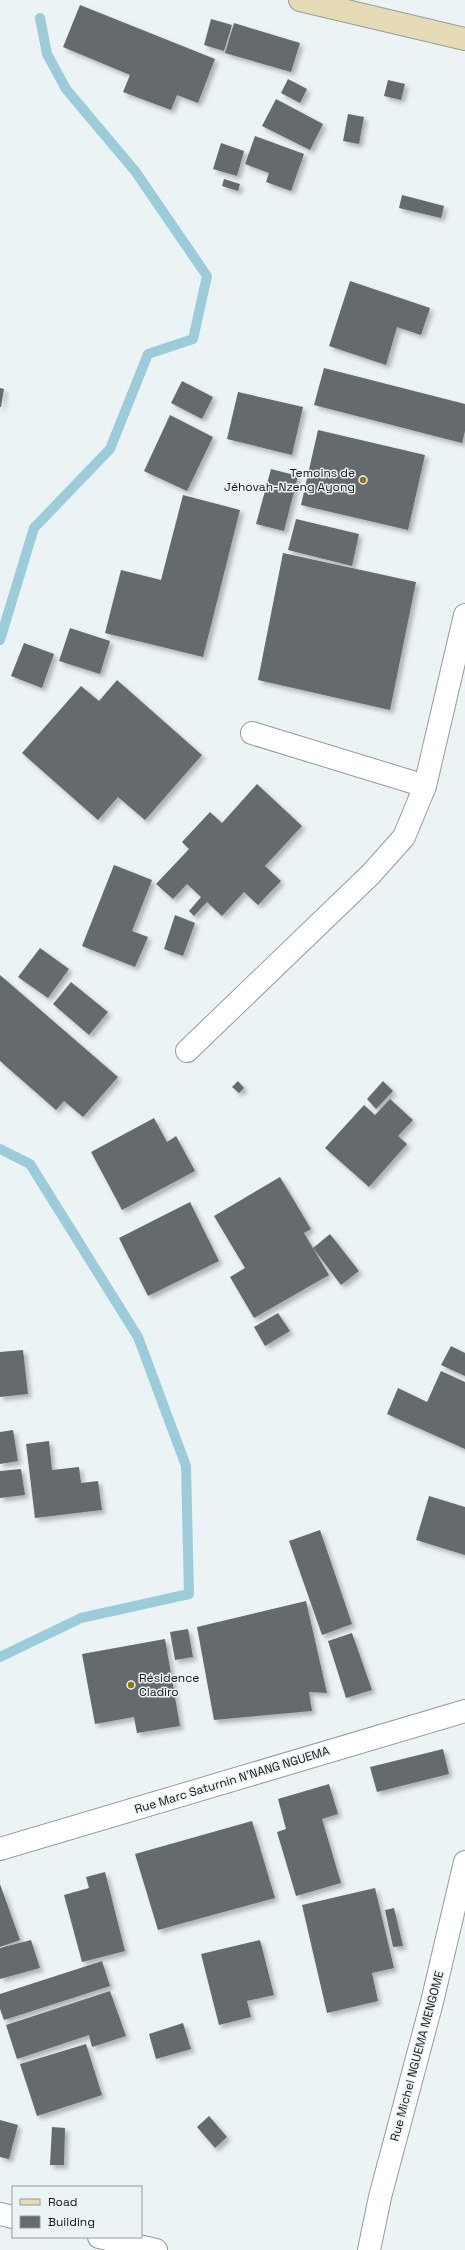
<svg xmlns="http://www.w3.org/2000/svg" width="465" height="2250" font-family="'Space Grotesk',sans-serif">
  <defs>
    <filter id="shadow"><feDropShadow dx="3.5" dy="3.5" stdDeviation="2" flood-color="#0004"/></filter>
  </defs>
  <rect width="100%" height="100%" fill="#ecf3f5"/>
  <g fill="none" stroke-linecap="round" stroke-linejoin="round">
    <g stroke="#9cccda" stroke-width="10">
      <polyline points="0,640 34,528 110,449 148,354 193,339 207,276 135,171 66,89 47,54 40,18"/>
      <polyline points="0,1149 30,1164 138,1337 186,1466 189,1594 81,1618 0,1657"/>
    </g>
  </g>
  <g fill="#656b6c" filter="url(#shadow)">
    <polygon points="80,5 215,59 198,103 177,95 171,110 123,92 130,75 63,47"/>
    <polygon points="211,19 232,25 224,51 204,45"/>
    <polygon points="234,23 300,43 291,72 225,53"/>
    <polygon points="288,79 307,89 300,103 281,93"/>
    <polygon points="388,80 405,84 401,100 384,96"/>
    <polygon points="276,99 323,124 310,150 262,126"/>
    <polygon points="348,114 364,117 359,144 343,141"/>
    <polygon points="255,136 304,154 291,191 266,182 269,173 245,164"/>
    <polygon points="221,143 244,151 237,176 213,169"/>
    <polygon points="224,179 240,184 238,191 222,186"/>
    <polygon points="402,195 444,206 441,218 399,208"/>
    <polygon points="350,281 430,308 421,335 397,327 386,365 329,346"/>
    <polygon points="324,368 465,404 465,431 462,443 314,405"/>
    <polygon points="182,381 213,397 202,419 171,403"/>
    <polygon points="0,388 4,389 1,407 0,407"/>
    <polygon points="238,392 303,407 292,455 227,439"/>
    <polygon points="170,415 213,437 187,491 144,471"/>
    <polygon points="318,430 425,455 408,530 301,505"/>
    <polygon points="271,469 298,476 284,531 256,524"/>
    <polygon points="183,495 240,510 203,657 105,633 121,570 161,580"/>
    <polygon points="296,519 359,534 352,566 288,550"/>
    <polygon points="283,553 416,582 390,710 258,680"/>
    <polygon points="70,628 110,641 100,674 59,661"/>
    <polygon points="24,643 54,654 42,688 11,676"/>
    <polygon points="117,680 202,755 145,820 118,797 98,820 22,753 81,686 99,701"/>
    <polygon points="257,784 302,826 265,866 281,881 258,905 244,892 222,916 207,902 194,916 189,911 201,897 187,884 173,899 156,884 189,849 182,842 210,812 222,823"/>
    <polygon points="114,865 152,880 132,931 148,937 135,967 82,946"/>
    <polygon points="175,915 195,923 183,956 164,949"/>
    <polygon points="40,948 69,969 48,998 18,977"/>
    <polygon points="0,975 118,1077 83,1117 64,1101 56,1110 0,1061"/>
    <polygon points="71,982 108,1012 89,1035 53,1004"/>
    <polygon points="238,1081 244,1088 239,1093 232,1087"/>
    <polygon points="383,1081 393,1091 376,1109 367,1099"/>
    <polygon points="390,1099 413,1120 398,1136 407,1144 369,1187 325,1148 364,1105 375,1115"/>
    <polygon points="154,1118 167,1142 176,1136 195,1171 122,1210 91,1152"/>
    <polygon points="280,1177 311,1229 304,1233 329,1275 254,1318 230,1277 245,1268 214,1216"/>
    <polygon points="190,1202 219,1261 148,1296 119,1238"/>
    <polygon points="330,1234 359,1271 341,1285 313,1248"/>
    <polygon points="278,1313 290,1331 265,1346 254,1327"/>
    <polygon points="451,1346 465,1353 465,1376 441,1365"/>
    <polygon points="23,1350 28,1394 0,1397 0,1352"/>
    <polygon points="441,1371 465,1382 465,1449 387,1414 398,1388 427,1402"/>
    <polygon points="13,1430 18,1461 0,1464 0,1432"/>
    <polygon points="49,1441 52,1470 79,1467 81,1483 98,1481 102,1510 35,1518 26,1444"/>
    <polygon points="21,1469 25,1495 0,1498 0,1471"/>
    <polygon points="429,1496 465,1507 465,1555 416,1540"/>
    <polygon points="320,1530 352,1624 322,1635 289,1541"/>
    <polygon points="306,1601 327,1693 309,1692 312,1711 214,1720 197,1627"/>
    <polygon points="188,1629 193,1657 175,1660 170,1632"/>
    <polygon points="352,1633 372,1690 346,1698 328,1641"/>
    <polygon points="165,1639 180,1726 137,1733 134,1717 95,1724 82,1654"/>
    <polygon points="443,1749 449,1774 377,1792 370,1767"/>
    <polygon points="329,1784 338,1814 322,1819 341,1883 296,1896 277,1832 286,1829 278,1799"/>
    <polygon points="252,1821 275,1898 158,1930 135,1854"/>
    <polygon points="105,1872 125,1951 82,1962 64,1895 89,1888 86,1877"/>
    <polygon points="0,1884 20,1940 0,1947"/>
    <polygon points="375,1888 394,1968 372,1973 378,2001 327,2013 302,1905"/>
    <polygon points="394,1908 403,1946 393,1947 385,1910"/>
    <polygon points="31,1940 40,1968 0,1979 0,1948"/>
    <polygon points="260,1940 274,1995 247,2001 251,2017 219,2025 201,1954"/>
    <polygon points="102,1961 110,1986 4,2020 0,2009 0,1994"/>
    <polygon points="110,1991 126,2036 92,2047 89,2035 17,2059 6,2025"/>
    <polygon points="183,2023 191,2049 156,2059 149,2034"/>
    <polygon points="86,2044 102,2095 37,2116 20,2064"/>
    <polygon points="209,2116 227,2137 215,2148 197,2127"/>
    <polygon points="0,2120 18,2125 9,2159 0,2157"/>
    <polygon points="52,2127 65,2128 64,2165 50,2165"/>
  </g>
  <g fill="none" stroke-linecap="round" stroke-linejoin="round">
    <defs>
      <g id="minor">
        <polyline points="252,733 425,786"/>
        <polyline points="187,1051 371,874 404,837 425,786 465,615"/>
        <polyline points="0,1849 465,1711"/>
        <polyline points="0,2214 13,2217"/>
        <polyline points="99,2237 156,2250"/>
        <polyline points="369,2250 380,2197 432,2002 465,1862"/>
      </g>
      <polyline id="secondary" points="300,0 465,39"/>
    </defs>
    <use href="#minor" stroke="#959b9d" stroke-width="24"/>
    <use href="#secondary" stroke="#959b9d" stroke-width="24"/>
    <use href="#minor" stroke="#fff" stroke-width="22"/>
    <use href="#secondary" stroke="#e6dbb7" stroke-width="22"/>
  </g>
  <g fill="#92751b" stroke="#ecf3f5" stroke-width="1.5">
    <circle cx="363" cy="480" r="4"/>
    <circle cx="131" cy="1685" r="4"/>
  </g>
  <g text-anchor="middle" stroke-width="3" stroke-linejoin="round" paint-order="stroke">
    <g font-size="12" fill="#131515" stroke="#ecf3f5" text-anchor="end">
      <text x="355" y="477">Temoins de<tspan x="355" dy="14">Jéhovah-Nzeng Ayong</tspan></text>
      <text x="139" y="1682" text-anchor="start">Résidence<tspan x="139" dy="14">Cladiro</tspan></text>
    </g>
    <g font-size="12" fill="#131515" stroke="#ecf3f5">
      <text transform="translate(232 1780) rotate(-17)" y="4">Rue Marc Saturnin N'NANG NGUEMA</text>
      <text transform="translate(417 2056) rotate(-75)" y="4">Rue Michel NGUEMA MENGOME</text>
    </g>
  </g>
  <rect x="12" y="2186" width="130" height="52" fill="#ecf3f5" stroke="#959a9b"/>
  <rect x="20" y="2199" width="20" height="6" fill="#e6dbb7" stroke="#959a9b"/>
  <text x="48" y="2206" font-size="12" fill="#131515">Road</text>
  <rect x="20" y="2216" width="20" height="12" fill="#656b6c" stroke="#959a9b"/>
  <text x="48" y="2226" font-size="12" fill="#131515">Building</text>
</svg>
